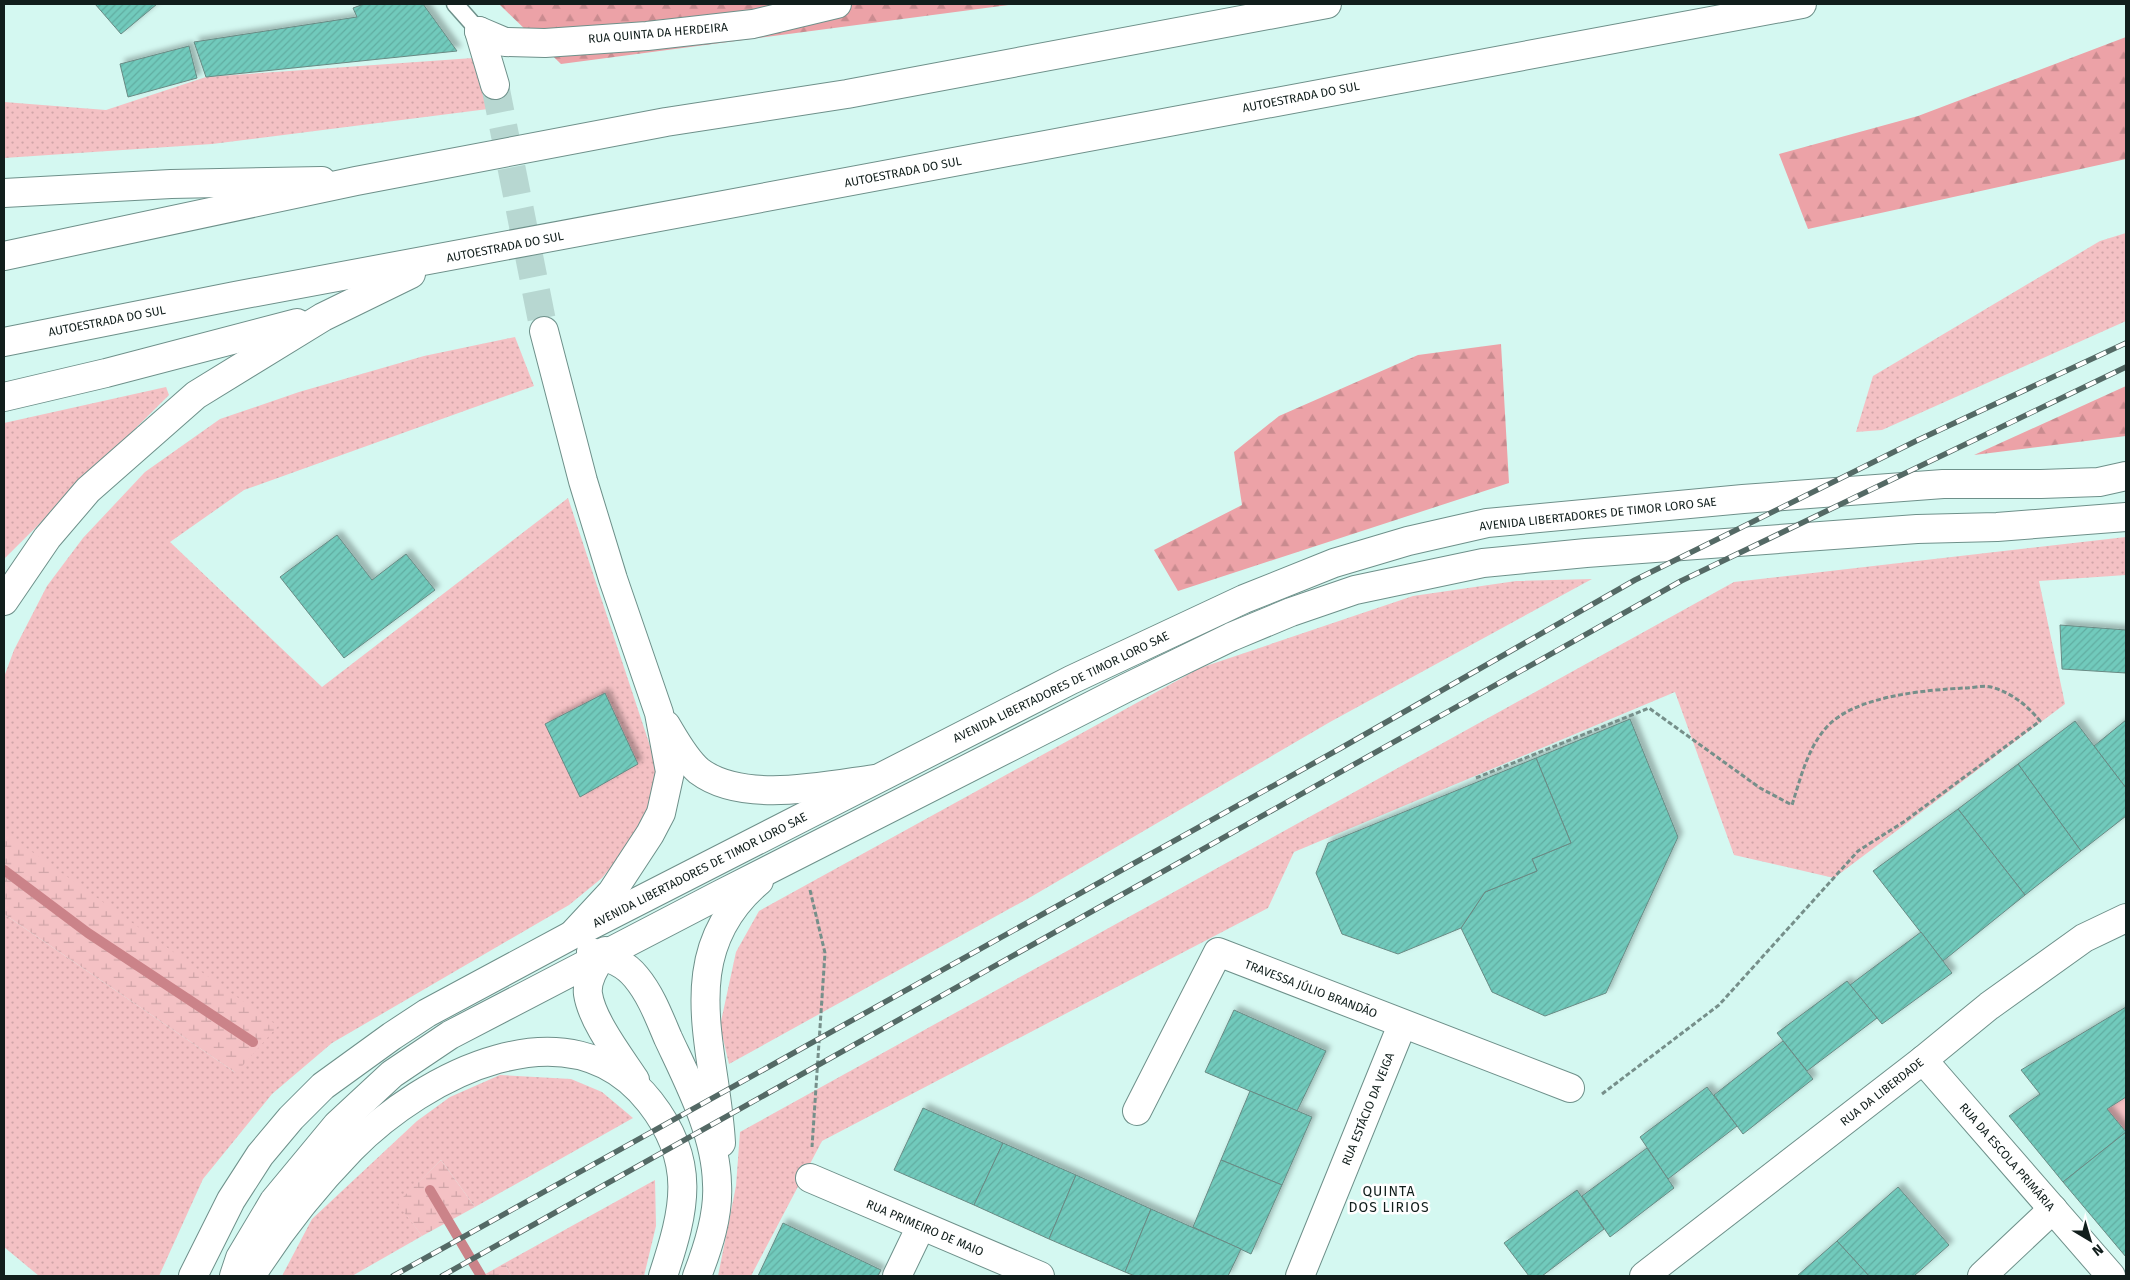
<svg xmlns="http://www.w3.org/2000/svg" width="2130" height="1280" font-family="'Fira Sans',sans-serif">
  <defs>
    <pattern id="grass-dots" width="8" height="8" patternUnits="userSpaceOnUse" patternTransform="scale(1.25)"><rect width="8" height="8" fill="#f4c1c4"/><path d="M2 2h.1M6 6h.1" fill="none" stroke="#d0a5a8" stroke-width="1.8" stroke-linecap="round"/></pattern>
    <pattern id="forest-firs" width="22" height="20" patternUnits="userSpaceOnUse" patternTransform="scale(1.25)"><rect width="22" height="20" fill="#eca2a7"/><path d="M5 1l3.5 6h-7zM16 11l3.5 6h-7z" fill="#c98b8f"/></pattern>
    <pattern id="wetland-marsh" width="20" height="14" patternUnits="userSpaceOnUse" patternTransform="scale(1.25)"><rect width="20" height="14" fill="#f4c1c4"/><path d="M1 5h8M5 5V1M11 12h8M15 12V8" fill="none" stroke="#d0a5a8"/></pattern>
    <pattern id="building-hatch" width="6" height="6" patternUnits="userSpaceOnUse" patternTransform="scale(1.25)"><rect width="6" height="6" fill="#71cabc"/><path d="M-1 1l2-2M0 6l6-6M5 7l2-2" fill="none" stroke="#61ada1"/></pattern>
    <filter id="shadow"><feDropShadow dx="4.5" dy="-4.5" stdDeviation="2.5" flood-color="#0004"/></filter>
  </defs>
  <rect width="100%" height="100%" fill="#d4f8f1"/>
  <g fill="url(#grass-dots)">
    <polygon points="473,58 488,109 212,144 4,158 4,102 106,110 206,77"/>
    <polygon points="2126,233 2126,321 1882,430 1856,432 1873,376 2100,241"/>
    <polygon points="515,337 534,386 244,490 170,542 322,687 568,498 656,764 650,820 602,878 569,905 332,1043 272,1094 203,1179 159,1276 39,1276 4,1247 4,914 236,1073 4,833 4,677 14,650 47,586 83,538 145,472 220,419 299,392 424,356"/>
    <polygon points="166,387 169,395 4,559 4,423"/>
    <polygon points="2126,537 2126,575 2039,581 2065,704 1834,878 1734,855 1675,692 1294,852 1268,908 822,1141 751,1276 718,1276 736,1186 740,1132 1734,582"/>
    <polygon points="1592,579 1330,722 1029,898 729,1064 720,1026 736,952 759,911 1200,668 1413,596 1516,581"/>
    <polygon points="500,1075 571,1079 602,1092 633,1118 475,1207 441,1160 398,1203 422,1236 352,1276 282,1276 312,1219 417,1121 450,1097"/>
    <polygon points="655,1180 656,1226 644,1276 511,1276 505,1263"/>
  </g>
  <g fill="url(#forest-firs)">
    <polygon points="499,4 1016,4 561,64"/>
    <polygon points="2126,37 2126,159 1808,229 1779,154 1918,116"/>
    <polygon points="1501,344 1509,483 1178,591 1154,550 1242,505 1234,452 1279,416 1418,355"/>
    <polygon points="2126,386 2126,436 1974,455"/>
  </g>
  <g fill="url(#wetland-marsh)">
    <polygon points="4,832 258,1012 278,1026 236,1073 4,914"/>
    <polygon points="441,1160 475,1207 422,1236 397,1203"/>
    <polygon points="505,1263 511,1276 482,1276"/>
  </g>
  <polygon fill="#f4c1c4" points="2126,1097 2126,1132 2107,1109"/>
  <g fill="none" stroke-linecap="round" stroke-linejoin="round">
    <g stroke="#cb8389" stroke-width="10">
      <polyline points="4,870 88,933 253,1042"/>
      <polyline points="430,1190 481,1276"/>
    </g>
  </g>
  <g fill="url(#building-hatch)" stroke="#698a84" filter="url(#shadow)">
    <polygon points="95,4 157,4 121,34"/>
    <polygon points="364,4 423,4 457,51 206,77 194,42 357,17 353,8"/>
    <polygon points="189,46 197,78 128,97 120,64"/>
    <polygon points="337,535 372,580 406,554 435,590 344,658 280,577"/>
    <polygon points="2060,625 2126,630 2126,673 2062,669"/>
    <polygon points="605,693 638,764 580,797 545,724"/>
    <polygon points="1630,719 1678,837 1606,993 1545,1016 1492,992 1461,928 1485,892 1537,871 1532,859 1571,843 1536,758"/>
    <polygon points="2126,720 2126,788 2094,746"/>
    <polygon points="2075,721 2126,788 2126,816 2081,851 2018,764"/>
    <polygon points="1536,758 1571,843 1532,859 1537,871 1485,892 1461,928 1398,954 1342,934 1316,873 1328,843"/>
    <polygon points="2018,764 2081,851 2025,895 1958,809"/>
    <polygon points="1958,809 2025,895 1943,961 1873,871"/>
    <polygon points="1921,932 1952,973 1882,1024 1850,985"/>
    <polygon points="1847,981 1877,1018 1807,1071 1777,1033"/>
    <polygon points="2126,1007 2126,1097 2107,1109 2126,1132 2063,1182 2009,1116 2040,1094 2021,1070"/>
    <polygon points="1234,1010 1326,1051 1297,1111 1205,1072"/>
    <polygon points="1783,1041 1813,1079 1743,1134 1714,1095"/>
    <polygon points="1707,1087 1737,1126 1668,1179 1640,1137"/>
    <polygon points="1250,1091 1312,1117 1282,1185 1221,1160"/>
    <polygon points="923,1108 1003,1143 974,1205 894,1170"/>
    <polygon points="2126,1132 2126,1257 2063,1182"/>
    <polygon points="1003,1143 1076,1175 1049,1239 974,1205"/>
    <polygon points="1647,1148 1674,1188 1610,1237 1582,1196"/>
    <polygon points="1221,1160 1282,1185 1251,1254 1193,1227"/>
    <polygon points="1076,1175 1151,1209 1125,1272 1049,1239"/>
    <polygon points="1898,1187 1949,1245 1914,1276 1869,1276 1837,1241"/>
    <polygon points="1577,1190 1604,1229 1542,1276 1529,1276 1504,1243"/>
    <polygon points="1151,1209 1241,1249 1228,1276 1135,1276 1125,1272"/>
    <polygon points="783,1223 881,1270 878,1276 758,1276"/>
    <polygon points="1837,1241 1869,1276 1797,1276"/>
  </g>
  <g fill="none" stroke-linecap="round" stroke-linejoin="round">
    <polyline stroke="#b7d7d1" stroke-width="28" stroke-dasharray="28 14" stroke-linecap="butt" points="495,85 544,331"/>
    <defs>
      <polyline id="lane" points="455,4 479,31"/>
      <g id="street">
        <polyline points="479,31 505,42 545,43 647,36 753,24 837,4"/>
        <polyline points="479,31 495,85"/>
        <polyline points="544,331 583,481 613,579 659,713 670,772 661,813 650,834 612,892 573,934"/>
        <path d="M666,725C675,740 685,759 699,771C743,804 824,786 874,779"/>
        <polyline points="1923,1060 2111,1276"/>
        <polyline points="1137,1111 1218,952 1570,1088"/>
        <polyline points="810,1178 1040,1276"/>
        <polyline points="897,1276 921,1226"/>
        <polyline points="1300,1276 1402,1025"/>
        <polyline points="1644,1276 1923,1060 1989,1006 2084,938 2126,918"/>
        <polyline points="1982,1276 2053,1209"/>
      </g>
      <g id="secondary">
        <path d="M605,951C597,964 586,979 588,994C592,1021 620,1057 635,1080"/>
        <path d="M591,952C609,958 624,962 636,977C651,995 659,1017 668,1038C689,1083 716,1134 717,1184C719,1215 708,1248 697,1276"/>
        <path d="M721,1143C716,1049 672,955 759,881"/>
        <polyline points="193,1276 231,1200 260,1155 291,1118 323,1086 392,1036 427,1013 572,935 1071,680 1244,599 1334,563 1408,541 1487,523 1743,499 1943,484 2041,484 2099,482 2126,476"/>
        <polyline points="234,1276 240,1258 274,1201 337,1125 392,1074 450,1035 719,895 1126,688 1231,637 1291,612 1355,590 1483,563 1586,553 1917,529 1997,527 2126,517"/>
        <path d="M251,1276C280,1230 313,1188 351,1149C424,1075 569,999 650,1102C697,1162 685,1209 663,1276"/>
      </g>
      <polyline id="primary" points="4,193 171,184 322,181"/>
      <g id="highway">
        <polyline points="4,256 356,181 666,122 847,94 1327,4"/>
        <polyline points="4,342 235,296 1802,4"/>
        <polyline points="4,397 106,373 297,323"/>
        <polyline points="4,601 47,538 88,490 196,395 323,317 411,274"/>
      </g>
    </defs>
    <use href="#lane" stroke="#6e908a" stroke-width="19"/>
    <use href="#street" stroke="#6e908a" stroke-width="30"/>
    <use href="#secondary" stroke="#6e908a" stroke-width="30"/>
    <use href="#primary" stroke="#6e908a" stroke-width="30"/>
    <use href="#highway" stroke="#6e908a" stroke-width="30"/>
    <g stroke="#768f8a" stroke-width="3" stroke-dasharray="5 2.5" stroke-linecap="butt">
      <path d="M1476,778L1649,708L1760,788L1792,805C1800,780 1807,750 1825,729C1852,696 1925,690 1965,688C1973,688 1984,685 1991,687C2012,693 2027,705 2040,721L1905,821L1858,851L1719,1005L1602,1094"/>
      <polyline points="810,890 825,953 812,1147"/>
    </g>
    <use href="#lane" stroke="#fff" stroke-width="16"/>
    <use href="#street" stroke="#fff" stroke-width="28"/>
    <use href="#secondary" stroke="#fff" stroke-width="28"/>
    <use href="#primary" stroke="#fff" stroke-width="28"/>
    <use href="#highway" stroke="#fff" stroke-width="28"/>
    <defs>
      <g id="rail">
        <polyline points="393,1276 1341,748 1635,580 1918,440 2126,343"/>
        <polyline points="442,1276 1681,581 2126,367"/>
      </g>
    </defs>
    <use href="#rail" stroke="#546965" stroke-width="5.5"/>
    <use href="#rail" stroke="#fff" stroke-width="4" stroke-dasharray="11" stroke-linecap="butt"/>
  </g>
  <g text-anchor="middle" stroke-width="5" stroke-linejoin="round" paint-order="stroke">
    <g font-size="12" fill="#111e1c" stroke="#fff">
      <text transform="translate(658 33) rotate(-5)" y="4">RUA QUINTA DA HERDEIRA</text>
      <text transform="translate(1301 97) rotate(-11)" y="4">AUTOESTRADA DO SUL</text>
      <text transform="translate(903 172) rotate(-11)" y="4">AUTOESTRADA DO SUL</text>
      <text transform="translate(505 247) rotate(-11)" y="4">AUTOESTRADA DO SUL</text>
      <text transform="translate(107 321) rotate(-11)" y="4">AUTOESTRADA DO SUL</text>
      <text transform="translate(1598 514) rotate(-6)" y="4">AVENIDA LIBERTADORES DE TIMOR LORO SAE</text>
      <text transform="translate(1061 687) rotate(-26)" y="4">AVENIDA LIBERTADORES DE TIMOR LORO SAE</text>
      <text transform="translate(700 870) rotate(-27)" y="4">AVENIDA LIBERTADORES DE TIMOR LORO SAE</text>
      <text transform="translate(1311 989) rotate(21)" y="4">TRAVESSA JÚLIO BRANDÃO</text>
      <text transform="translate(1882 1092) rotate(-38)" y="4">RUA DA LIBERDADE</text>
      <text transform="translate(1368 1109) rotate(-68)" y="4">RUA ESTÁCIO DA VEIGA</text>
      <text transform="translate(2007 1157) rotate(49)" y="4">RUA DA ESCOLA PRIMÁRIA</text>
      <text transform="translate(925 1228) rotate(23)" y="4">RUA PRIMEIRO DE MAIO</text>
    </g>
    <g font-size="14" letter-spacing="1" fill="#111e1c" stroke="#fff">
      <text x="1389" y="1196">QUINTA<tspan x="1389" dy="16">DOS LIRIOS</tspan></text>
    </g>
  </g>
  <rect width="2130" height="1280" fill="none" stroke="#111e1c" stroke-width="10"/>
  <g transform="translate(2090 1240) rotate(142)" stroke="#ffffff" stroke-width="4" paint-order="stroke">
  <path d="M0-4L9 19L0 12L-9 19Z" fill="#111e1c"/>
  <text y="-8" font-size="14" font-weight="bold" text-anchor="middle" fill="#111e1c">N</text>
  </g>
</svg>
